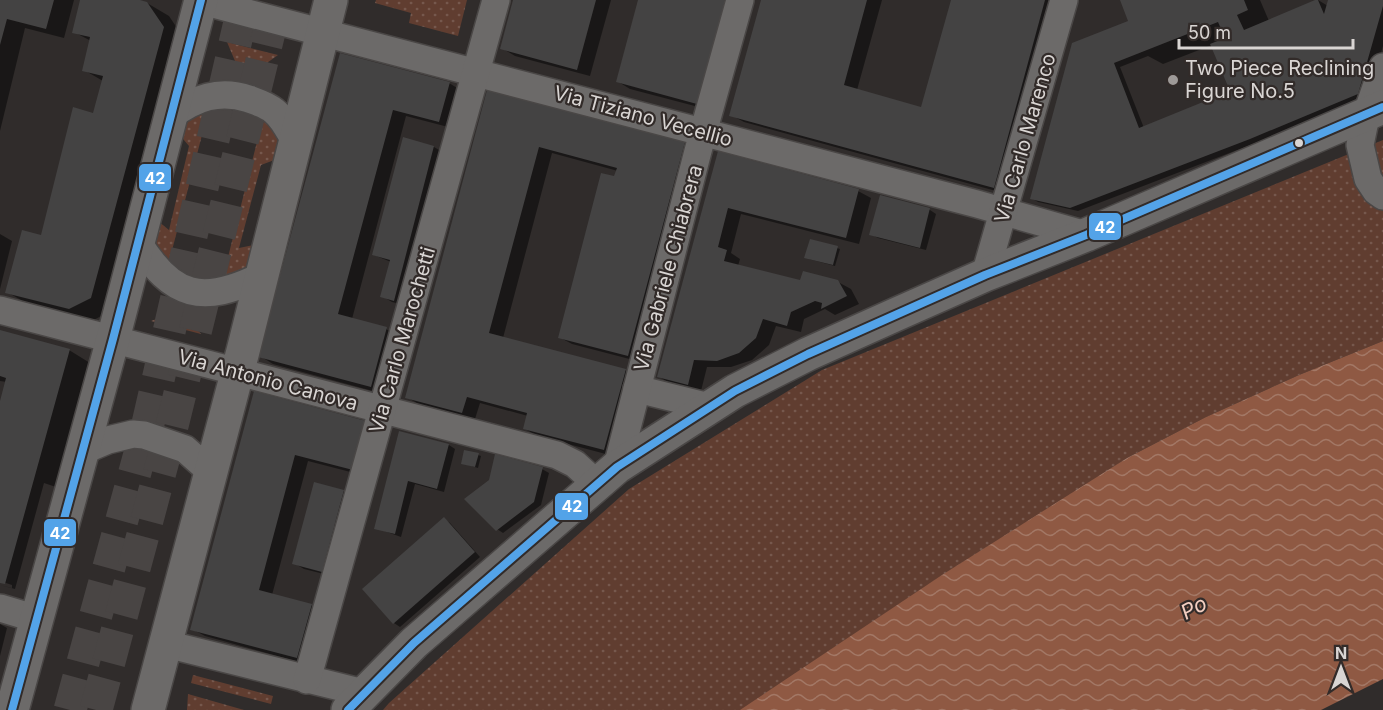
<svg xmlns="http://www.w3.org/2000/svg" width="1383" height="710" font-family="Inter,sans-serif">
  <defs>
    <pattern id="grass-dots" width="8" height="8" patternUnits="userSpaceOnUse" patternTransform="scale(1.5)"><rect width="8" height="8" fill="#603d30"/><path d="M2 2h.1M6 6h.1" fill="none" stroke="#76584d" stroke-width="1.8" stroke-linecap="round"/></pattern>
    <pattern id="water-waves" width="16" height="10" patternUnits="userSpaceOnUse" patternTransform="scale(1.5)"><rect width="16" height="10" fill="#8f5943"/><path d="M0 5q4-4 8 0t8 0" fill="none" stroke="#a37866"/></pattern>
  </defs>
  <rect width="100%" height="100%" fill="#302c2b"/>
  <g fill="url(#grass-dots)">
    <polygon points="376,0 467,0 458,36 409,23 411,13 375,3"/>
    <polygon points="227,42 278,55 243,80"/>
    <polygon points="228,101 224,116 208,112 169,262 181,266 177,276 151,245 153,217 169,230 189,146 178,133 182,121"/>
    <path d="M249,107C269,120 283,134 277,159L261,165L239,248L259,244L247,270L209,284L211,274L223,277L261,126L246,122Z"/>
    <polygon points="1383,140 1383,341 1299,375 1206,417 1127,458 743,710 383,710 389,703 629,489 822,370"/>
    <polygon points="181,310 201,334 151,321"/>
    <polygon points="193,675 273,696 271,704 191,683"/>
    <polygon points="188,694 244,710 187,710"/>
  </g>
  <polygon fill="url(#water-waves)" points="1383,341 1383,679 1321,710 740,710 942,575 1127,458 1206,417 1299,375"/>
  <g fill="#0007" fill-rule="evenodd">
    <polygon points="0,0 74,0 64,38 25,28 0,131"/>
    <polygon points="82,0 133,0 147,3 169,16 185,40 112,310 92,321 28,304 7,292 42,237 94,115 103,81 84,70 91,41 74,32"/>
    <polygon points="515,0 611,0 590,76 515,56 502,48"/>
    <polygon points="639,0 740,0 710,110 630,89 617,81"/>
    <polygon points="763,0 882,0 857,90 922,108 952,0 1060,0 1007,194 744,122 731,115"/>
    <path d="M1121,0H1260L1269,21L1318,0L1328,6L1330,0H1383V46L1371,88L1379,106L1273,151L1258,142L1078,211L1038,202L1031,198L1130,22ZM1212,45L1233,94L1144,128L1120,67L1148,56L1163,64Z"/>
    <polygon points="341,55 449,83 462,91 452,128 406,116 352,319 386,329 399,336 384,394 273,364 260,356"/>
    <polygon points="488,92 684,143 697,151 641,362 572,344 559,337 618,171 552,153 503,338 625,370 638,378 617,457 538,436 525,429 528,416 480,403 475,419 420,405 407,397"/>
    <polygon points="404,139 434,147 444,153 404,305 392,302 382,296 391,262 374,255"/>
    <polygon points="719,153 858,191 871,198 859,244 741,214 731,253 740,259 738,266 801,282 838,282 851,289 859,304 835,315 825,309 804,319 801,332 776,326 769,345 752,360 731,367 707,367 701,391 671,384 658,376"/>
    <polygon points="881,197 930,210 936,214 926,250 878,238 871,234"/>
    <polygon points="0,234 12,241 0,289"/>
    <polygon points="837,248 840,249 835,266 809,259"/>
    <polygon points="0,332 69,350 90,363 56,487 44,483 15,589 0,585 12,588 12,585 0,581 0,406 7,382 0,381"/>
    <polygon points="255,393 366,476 308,461 272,595 311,605 324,613 310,665 205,636 192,629"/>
    <polygon points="401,433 449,445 455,449 444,492 415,484 401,537 376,528"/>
    <polygon points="478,455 481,456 478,468 465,464"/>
    <polygon points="542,469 549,473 541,505 503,533 497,529"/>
    <polygon points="343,491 353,497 332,576 304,569 294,563"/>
    <polygon points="444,519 450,523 480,557 400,627 394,623"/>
    <polygon points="0,624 7,628 0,656"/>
  </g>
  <g fill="#444343" fill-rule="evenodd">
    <polygon points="0,0 54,0 46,29 7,19 0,45"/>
    <polygon points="80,0 140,0 147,2 164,27 91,298 69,309 5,293 22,230 41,235 73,107 93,113 103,76 82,71 90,37 72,33"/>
    <polygon points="513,0 596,0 577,70 500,49"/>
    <polygon points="638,0 725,0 697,104 616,82"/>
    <polygon points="761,0 867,0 844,85 921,107 951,0 1045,0 994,188 729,116"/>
    <path d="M1120,0H1244L1248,10L1237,15L1244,30L1315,0H1318L1324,14L1328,0H1383V6L1358,94L1250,139L1070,208L1030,199L1072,43L1128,21ZM1218,22L1225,38L1210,44L1230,91L1139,128L1114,63Z"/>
    <polygon points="340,53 450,82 439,122 393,110 338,314 387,327 371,387 258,357"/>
    <polygon points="487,90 685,142 628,356 558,338 601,173 614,176 617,168 539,147 489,333 626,369 604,450 523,429 527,413 467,397 462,413 405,398"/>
    <polygon points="403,137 434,146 394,301 380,297 390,260 372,255"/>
    <polygon points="718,151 859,189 846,238 728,208 718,247 727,250 724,261 800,280 803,271 838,280 847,296 821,309 822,303 815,301 791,312 787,326 763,319 756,338 739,353 717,361 694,360 688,385 657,377"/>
    <polygon points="880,195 930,208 920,248 869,235"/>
    <polygon points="810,239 838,246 833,265 804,258"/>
    <polygon points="0,330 70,349 5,584 0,583 0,401 6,378 0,376"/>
    <polygon points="254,391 366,421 353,470 295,455 259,590 312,604 297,658 190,630"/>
    <polygon points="399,431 449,444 437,489 408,481 395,534 374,529"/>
    <polygon points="464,450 479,453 475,467 461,464"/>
    <polygon points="495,454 543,467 534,502 496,531 464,499 489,480"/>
    <polygon points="314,482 344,490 322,572 292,564"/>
    <polygon points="444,517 475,552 393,624 362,589"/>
  </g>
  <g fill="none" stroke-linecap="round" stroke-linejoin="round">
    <g stroke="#494544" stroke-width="33" stroke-dasharray="33 16" stroke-linecap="butt">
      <polyline points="70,710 147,428 245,0"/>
      <polyline points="96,710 169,438 277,0"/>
    </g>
    <defs>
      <g id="street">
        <polyline points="198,0 977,204 1086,235"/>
        <polyline points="1383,67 1366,116 1360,145 1368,179 1376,191 1383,196"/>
        <path d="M171,116C195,98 219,89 249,99C257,102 267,105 274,111C283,118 289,131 295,141"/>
        <path d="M138,242C172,298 203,305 261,276"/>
        <polyline points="985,275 1064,0"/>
        <polyline points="0,310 557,455 575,464 597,484"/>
        <polyline points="637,389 710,407"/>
        <polyline points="82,451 108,440 133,434 144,435 185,449 211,472"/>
        <polyline points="617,467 698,151 740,0"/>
        <polyline points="0,608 37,619"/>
        <polyline points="166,644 364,693"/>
        <polyline points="307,680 496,0"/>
      </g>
      <g id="secondary">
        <polyline points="12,710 113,339 201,0"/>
        <polyline points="148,710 243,351 331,0"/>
        <polyline points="348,710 414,643 617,467 735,391 808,354 897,314 985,275 1086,235 1383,107"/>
      </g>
    </defs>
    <use href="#street" stroke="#4a4746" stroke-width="30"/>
    <use href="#secondary" stroke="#4a4746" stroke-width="36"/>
    <use href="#street" stroke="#6c6a69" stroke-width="27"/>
    <use href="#secondary" stroke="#6c6a69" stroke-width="33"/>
    <defs>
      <g id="bus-1">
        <polyline points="12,710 113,339 201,0"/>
        <polyline points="348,710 414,643 617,467 735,391 808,354 985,275 1086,235 1383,107"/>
      </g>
    </defs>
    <use href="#bus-1" stroke="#322b29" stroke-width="12"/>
    <use href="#bus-1" stroke="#53a3e8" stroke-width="8"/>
  </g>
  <circle fill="#9e9a98" stroke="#322b29" stroke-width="2" cx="1173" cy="80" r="6"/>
  <circle fill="#d9d5d3" stroke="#322b29" stroke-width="2" cx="1299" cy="143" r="5"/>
  <g text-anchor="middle" stroke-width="4.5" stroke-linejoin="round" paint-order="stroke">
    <g font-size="20" fill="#d9d5d3" stroke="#322b29" text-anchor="start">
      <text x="1185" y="75">Two Piece Reclining<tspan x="1185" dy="23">Figure No.5</tspan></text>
    </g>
    <g font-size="20" fill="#d9d5d3" stroke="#322b29">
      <text transform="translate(643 116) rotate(15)" y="7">Via Tiziano Vecellio</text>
      <text transform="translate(1025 138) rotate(-74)" y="7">Via Carlo Marenco</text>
      <text transform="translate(668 268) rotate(-75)" y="7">Via Gabriele Chiabrera</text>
      <text transform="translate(402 340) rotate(-74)" y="7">Via Carlo Marochetti</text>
      <text transform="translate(268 380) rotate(15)" y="7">Via Antonio Canova</text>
    </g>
    <g font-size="21" font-style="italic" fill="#f4cfc1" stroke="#322b29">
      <text transform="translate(1194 608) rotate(-28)" y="7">Po</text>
    </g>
  </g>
  <g stroke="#322b29" stroke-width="2">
    <rect x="138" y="163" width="34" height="29" rx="6" fill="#53a3e8"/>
    <rect x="1088" y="212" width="34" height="29" rx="6" fill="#53a3e8"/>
    <rect x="554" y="492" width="35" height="29" rx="6" fill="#53a3e8"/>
    <rect x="43" y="518" width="34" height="29" rx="6" fill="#53a3e8"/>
  </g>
  <g font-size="16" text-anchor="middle" font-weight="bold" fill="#fff">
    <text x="155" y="184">42</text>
    <text x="1105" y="233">42</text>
    <text x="572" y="512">42</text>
    <text x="60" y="539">42</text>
  </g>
  <g transform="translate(1341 668)" stroke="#322b29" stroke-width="4.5" paint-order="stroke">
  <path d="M0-4.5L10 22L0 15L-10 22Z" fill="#d9d5d3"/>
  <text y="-9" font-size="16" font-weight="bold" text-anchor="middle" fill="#d9d5d3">N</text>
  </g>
  <path d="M1179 39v9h174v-9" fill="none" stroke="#d9d5d3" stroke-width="3"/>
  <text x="1188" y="39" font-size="18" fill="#d9d5d3" stroke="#322b29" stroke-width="4.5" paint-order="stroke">50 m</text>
</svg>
